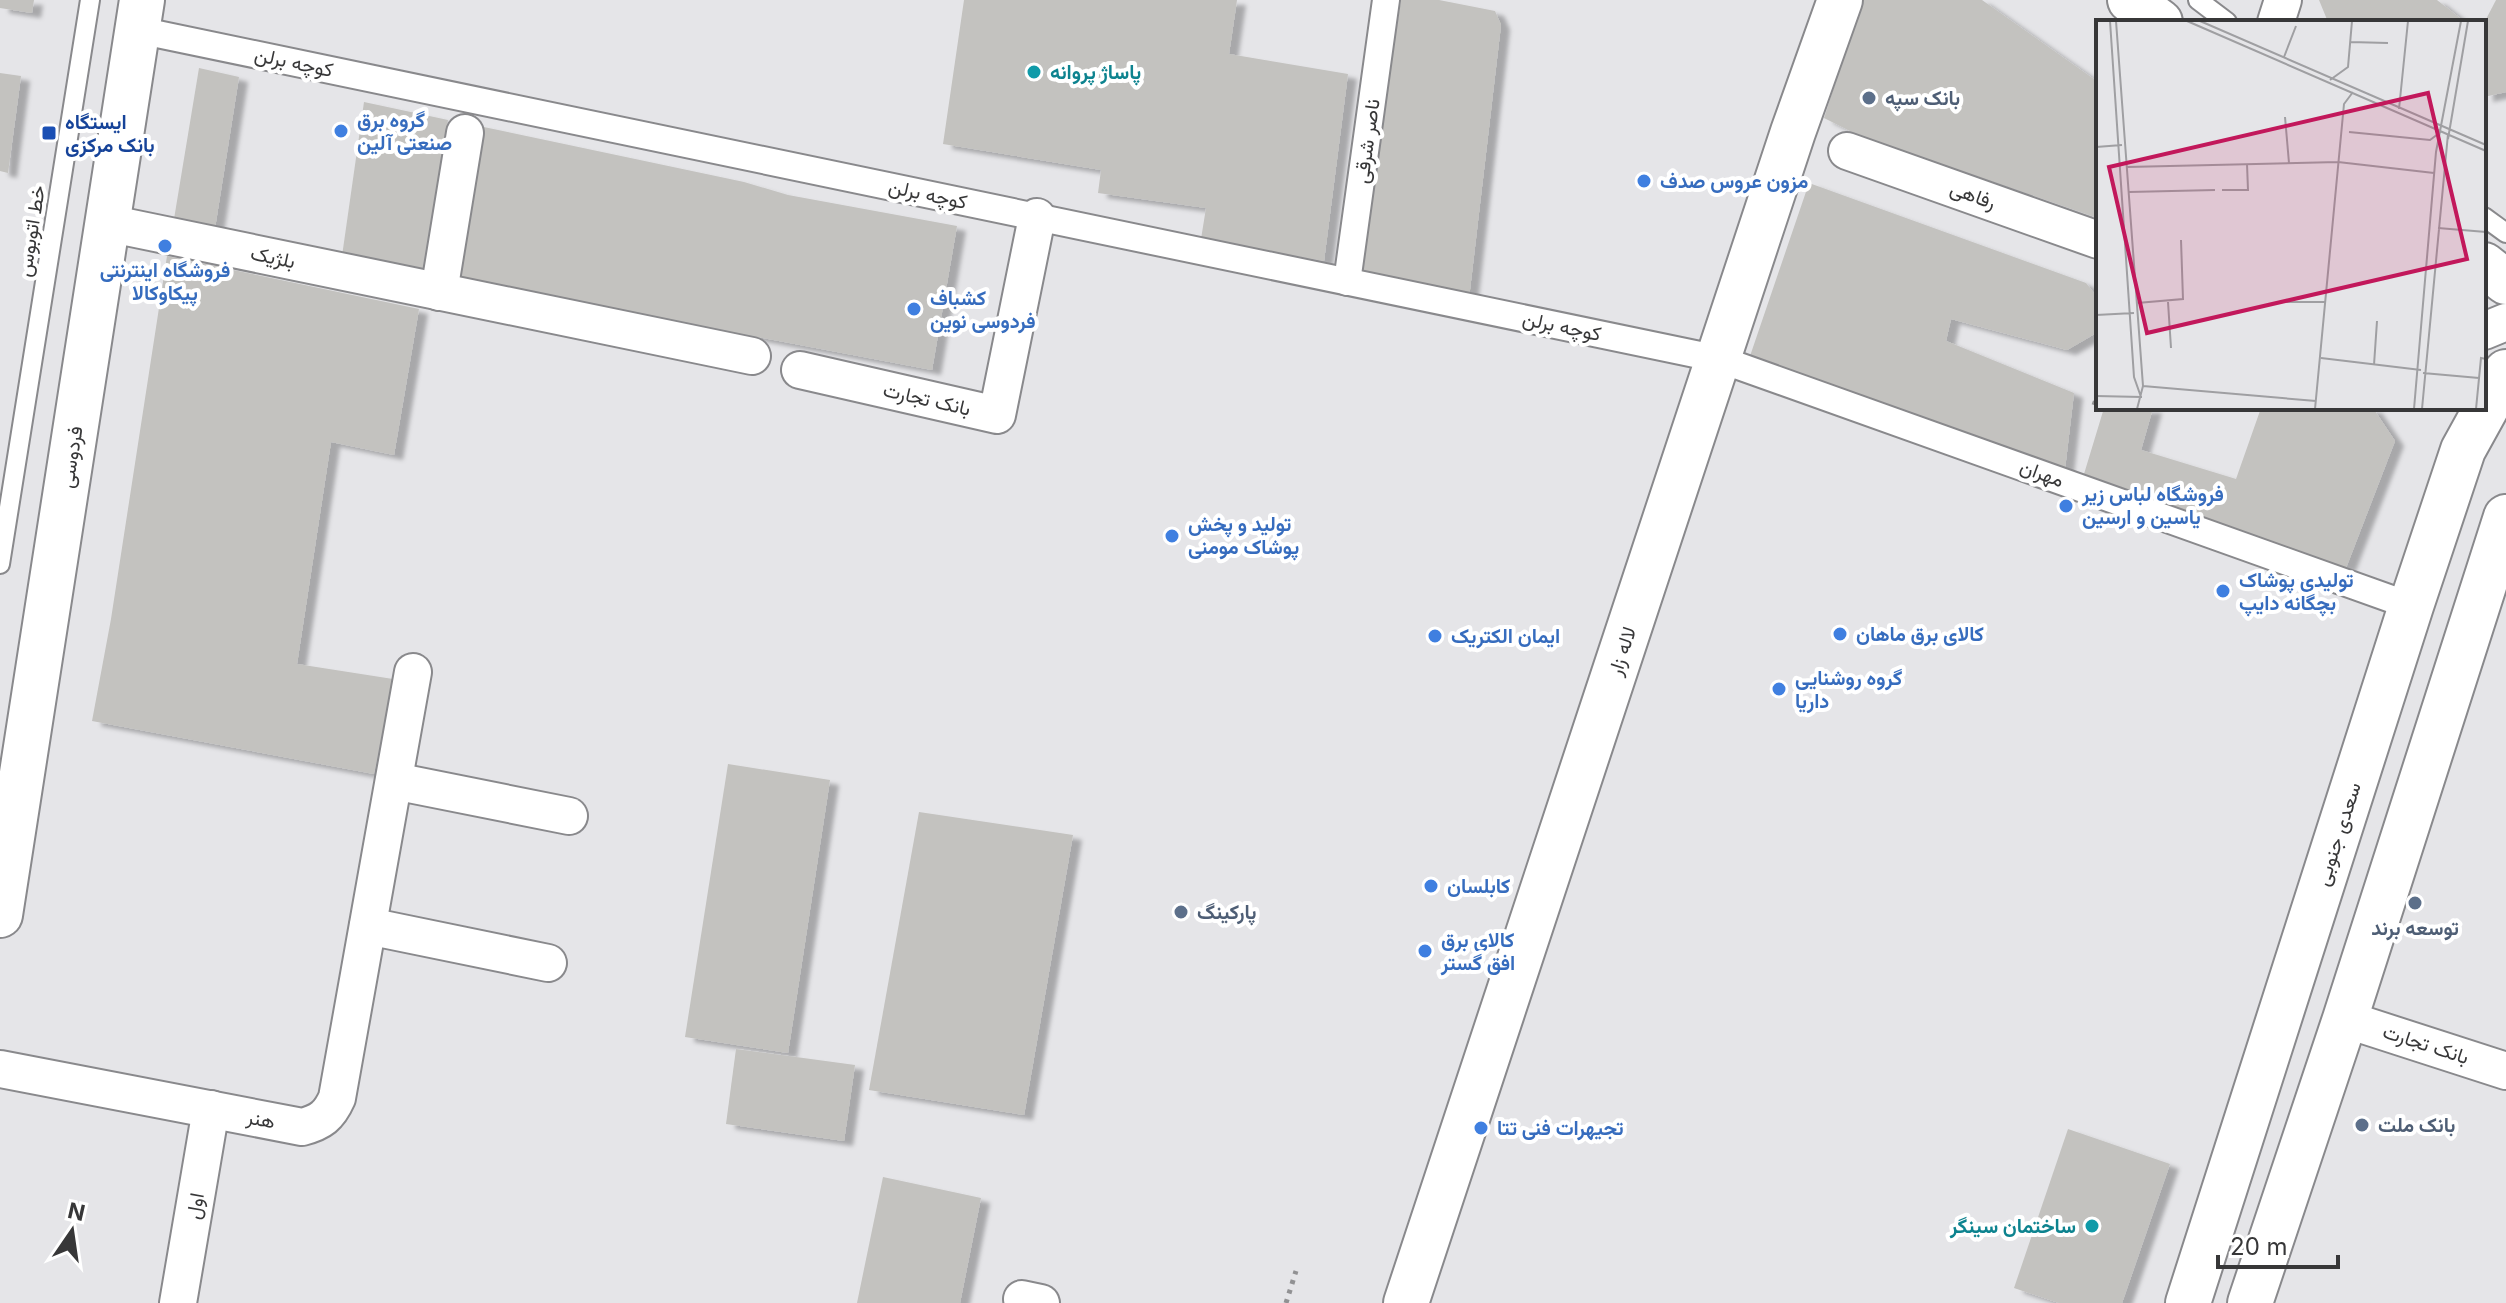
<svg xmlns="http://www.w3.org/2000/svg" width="2506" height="1303" font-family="Inter,Vazirmatn,sans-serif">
  <defs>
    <filter id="shadow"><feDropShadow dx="9" dy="5" stdDeviation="2" flood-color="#0004"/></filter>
  </defs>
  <rect width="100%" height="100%" fill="#e5e5e8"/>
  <g fill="#c3c2bf" filter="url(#shadow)">
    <polygon points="0,0 34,0 32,13 0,8"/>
    <polygon points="964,0 1237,0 1229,54 1348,74 1324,261 1201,239 1206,208 1098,193 1101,170 943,144"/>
    <polygon points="1401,0 1439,0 1495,11 1501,25 1469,298 1358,276"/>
    <polygon points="1862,0 1982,0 2098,82 2098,218 1862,137 1824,118"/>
    <polygon points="2319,0 2437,0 2465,22 2328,22"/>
    <polygon points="2496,0 2506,0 2506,92 2484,97 2484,23"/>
    <polygon points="199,68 239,77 215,228 174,219"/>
    <polygon points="0,73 21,76 8,173 0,171"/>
    <polygon points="364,102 448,120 422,271 342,256"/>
    <polygon points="479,126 744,182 788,195 957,226 932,370 456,280"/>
    <polygon points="1809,183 2086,283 2098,298 2098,332 2067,350 1951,319 1946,341 2074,393 2065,469 1749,359"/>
    <polygon points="167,256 419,309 394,455 331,442 297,664 393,679 374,774 92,721 111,619"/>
    <polygon points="2104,408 2153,408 2141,450 2236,479 2261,408 2373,408 2395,441 2346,568 2084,474"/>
    <polygon points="728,764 830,780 788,1053 685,1037"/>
    <polygon points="919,812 1073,835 1024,1115 869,1090"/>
    <polygon points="736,1049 855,1065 844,1141 726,1124"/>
    <polygon points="2068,1129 2170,1164 2122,1303 2059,1303 2014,1288"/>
    <polygon points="883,1177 981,1198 960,1303 857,1303"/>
  </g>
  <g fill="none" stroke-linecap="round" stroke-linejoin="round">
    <defs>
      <g id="service">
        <polyline points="2198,0 2227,22"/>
        <polyline points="2484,217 2506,233"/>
        <polyline points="0,564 90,0"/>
      </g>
      <g id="pedestrian">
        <polyline points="138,30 1719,359 2411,606"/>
        <polyline points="1347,282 1386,0"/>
      </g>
      <g id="minor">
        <polyline points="2276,22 2283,0"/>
        <polyline points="1847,151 2098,240"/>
        <polyline points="107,223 752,356"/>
        <polyline points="439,292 465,133"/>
        <polyline points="2484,331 2506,322"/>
        <polyline points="800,370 997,415 1037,217"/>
        <polyline points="394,781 569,816"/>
        <polyline points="368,926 548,963"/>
        <polyline points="2345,1019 2506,1071"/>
        <path d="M0,1069L302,1127C321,1122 329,1116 337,1098L413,672"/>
        <polyline points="1022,1299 1041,1303"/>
        <polyline points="178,1303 211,1109"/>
      </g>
      <g id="secondary">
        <polyline points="1406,1303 1793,132 1840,0"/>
        <polyline points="2188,1303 2411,606 2463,450 2506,372"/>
        <polyline points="2250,1303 2345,1019 2506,517"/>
      </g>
      <g id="primary">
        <polyline points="2130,0 2160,22"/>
        <polyline points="2484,265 2506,282"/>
        <polyline points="0,915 142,0"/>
      </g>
    </defs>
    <use href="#service" stroke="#89898c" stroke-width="22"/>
    <use href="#pedestrian" stroke="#89898c" stroke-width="30"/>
    <use href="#minor" stroke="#89898c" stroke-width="40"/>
    <use href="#secondary" stroke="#89898c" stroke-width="48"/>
    <use href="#primary" stroke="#89898c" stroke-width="48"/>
    <g stroke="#919193" stroke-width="5" stroke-dasharray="4 6" stroke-linecap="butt">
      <polyline points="2094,405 2098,394"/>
      <polyline points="1286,1303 1296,1271"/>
    </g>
    <use href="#service" stroke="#fff" stroke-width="18"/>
    <use href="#pedestrian" stroke="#fff" stroke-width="26"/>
    <use href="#minor" stroke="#fff" stroke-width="36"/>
    <use href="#secondary" stroke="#fff" stroke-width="44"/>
    <use href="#primary" stroke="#fff" stroke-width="44"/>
  </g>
  <g fill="#0f9aa8" stroke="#fff" stroke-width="3">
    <circle cx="1034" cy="72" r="8"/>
    <circle cx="2092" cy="1226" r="8"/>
  </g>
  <g fill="#5c6f8a" stroke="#fff" stroke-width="3">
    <circle cx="1869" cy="98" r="8"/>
    <circle cx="2415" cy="903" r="8"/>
    <circle cx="1181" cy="912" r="8"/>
    <circle cx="2362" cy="1125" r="8"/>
  </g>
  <g fill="#3f7fe0" stroke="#fff" stroke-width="3">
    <circle cx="341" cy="131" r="8"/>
    <circle cx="1644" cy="181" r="8"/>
    <circle cx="165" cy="246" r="8"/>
    <circle cx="914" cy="309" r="8"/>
    <circle cx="2066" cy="506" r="8"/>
    <circle cx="1172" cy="536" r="8"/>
    <circle cx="2223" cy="591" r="8"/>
    <circle cx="1840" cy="634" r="8"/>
    <circle cx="1435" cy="636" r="8"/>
    <circle cx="1779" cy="689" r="8"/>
    <circle cx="1431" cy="886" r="8"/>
    <circle cx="1425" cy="951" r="8"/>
    <circle cx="1481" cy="1128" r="8"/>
  </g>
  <rect fill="#1a4fb4" stroke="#fff" stroke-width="3" x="41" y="125" width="16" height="16" rx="4"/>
  <g text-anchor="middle" stroke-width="8" stroke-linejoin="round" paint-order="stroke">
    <g font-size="20" fill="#373738" stroke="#fff">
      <text transform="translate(294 62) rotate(12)" y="7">کوچه برلن</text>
      <text transform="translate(1367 141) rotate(-82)" y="7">ناصر شرقی</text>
      <text transform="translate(928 194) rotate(12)" y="7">کوچه برلن</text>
      <text transform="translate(1973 195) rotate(20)" y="7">رفاهی</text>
      <text transform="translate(31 231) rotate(-81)" y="7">خط اتوبوس</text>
      <text transform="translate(273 257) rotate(12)" y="7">بلژیک</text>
      <text transform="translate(1562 326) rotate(12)" y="7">کوچه برلن</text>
      <text transform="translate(927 399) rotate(13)" y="7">بانک تجارت</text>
      <text transform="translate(71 457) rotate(-81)" y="7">فردوسی</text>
      <text transform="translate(2042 473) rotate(20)" y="7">مهران</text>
      <text transform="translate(1622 651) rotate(-72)" y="7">لاله زار</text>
      <text transform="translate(2338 834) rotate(-72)" y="7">سعدی جنوبی</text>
      <text transform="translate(2426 1044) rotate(18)" y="7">بانک تجارت</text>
      <text transform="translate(261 1119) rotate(11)" y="7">هنر</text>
      <text transform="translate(195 1206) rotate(-80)" y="7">اول</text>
    </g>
    <g font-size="20" font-weight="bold" fill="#0d838f" stroke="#fff" text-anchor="start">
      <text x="1050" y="79">پاساژ پروانه</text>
      <text x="2076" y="1233" text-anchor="end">ساختمان سینگر</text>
    </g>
    <g font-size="20" font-weight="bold" fill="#4e5e75" stroke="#fff" text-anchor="start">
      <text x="1885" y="105">بانک سپه</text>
      <text x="1197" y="919">پارکینگ</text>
      <text x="2415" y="935" text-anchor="middle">توسعه برند</text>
      <text x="2378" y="1132">بانک ملت</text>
    </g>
    <g font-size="20" font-weight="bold" fill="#366cbe" stroke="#fff" text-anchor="start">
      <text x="357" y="127">گروه برق<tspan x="357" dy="23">صنعتی آلین</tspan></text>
      <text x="1660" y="188">مزون عروس صدف</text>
      <text x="165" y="277" text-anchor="middle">فروشگاه اینترنتی<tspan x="165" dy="23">پیکاوکالا</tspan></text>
      <text x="930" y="305">کشباف<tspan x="930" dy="23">فردوسی نوین</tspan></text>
      <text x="2082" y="501">فروشگاه لباس زیر<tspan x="2082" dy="23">یاسین و ارسین</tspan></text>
      <text x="1188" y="531">تولید و پخش<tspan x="1188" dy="23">پوشاک مومنی</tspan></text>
      <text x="2239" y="587">تولیدی پوشاک<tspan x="2239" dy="23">بچگانه دایپ</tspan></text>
      <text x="1856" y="641">کالای برق ماهان</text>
      <text x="1451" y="643">ایمان الکتریک</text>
      <text x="1795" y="685">گروه روشنایی<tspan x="1795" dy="23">داریا</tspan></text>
      <text x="1447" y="893">کابلسان</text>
      <text x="1441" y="947">کالای برق<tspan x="1441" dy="23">افق گستر</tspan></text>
      <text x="1497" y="1135">تجیهرات فنی تتا</text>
    </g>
    <g font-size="20" font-weight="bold" fill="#164399" stroke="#fff" text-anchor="start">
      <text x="65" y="129">ایستگاه<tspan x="65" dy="23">بانک مرکزی</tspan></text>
    </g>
  </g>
  <g transform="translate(2096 20)">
    <rect width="390" height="390" fill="#e5e5e8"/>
    <path fill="none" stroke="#9f9fa2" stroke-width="2" d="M14,1L38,357L45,377M20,1L47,366L41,389M91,1L390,131M104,1L390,125M254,22L292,23M188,37L200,6M234,60L252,47L256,1M303,89L312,1M189,97L193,143M253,112L334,120L346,111M352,119L372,1M0,127L26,125M31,147L242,142L338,153M126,170H152L151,144M33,172L119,170M342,208L390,212M72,282L75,328M181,282H229M41,283L87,279L85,220M0,295L38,293M225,338L325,350M278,345L281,301M327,353L383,358M47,366L220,381M0,376L46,377M219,389L248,84L257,72M318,389L340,132L365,1M326,389L352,114M380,389L385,338L390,339"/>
    <path fill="#c2185b" fill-opacity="0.15" stroke="#c2185b" stroke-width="4" d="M332,73L371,239L51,313L13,147Z"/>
    <rect width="390" height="390" fill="none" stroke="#373738" stroke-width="4"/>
  </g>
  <g transform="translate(72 1231) rotate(13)" stroke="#ffffff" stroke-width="6" paint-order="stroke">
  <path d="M0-6L14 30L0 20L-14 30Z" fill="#373738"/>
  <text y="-12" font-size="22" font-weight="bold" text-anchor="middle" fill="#373738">N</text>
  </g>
  <path d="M2218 1255v12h120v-12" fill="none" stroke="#373738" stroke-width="4"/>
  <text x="2230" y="1255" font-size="24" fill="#373738" stroke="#ffffff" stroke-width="6" paint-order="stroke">20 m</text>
</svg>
